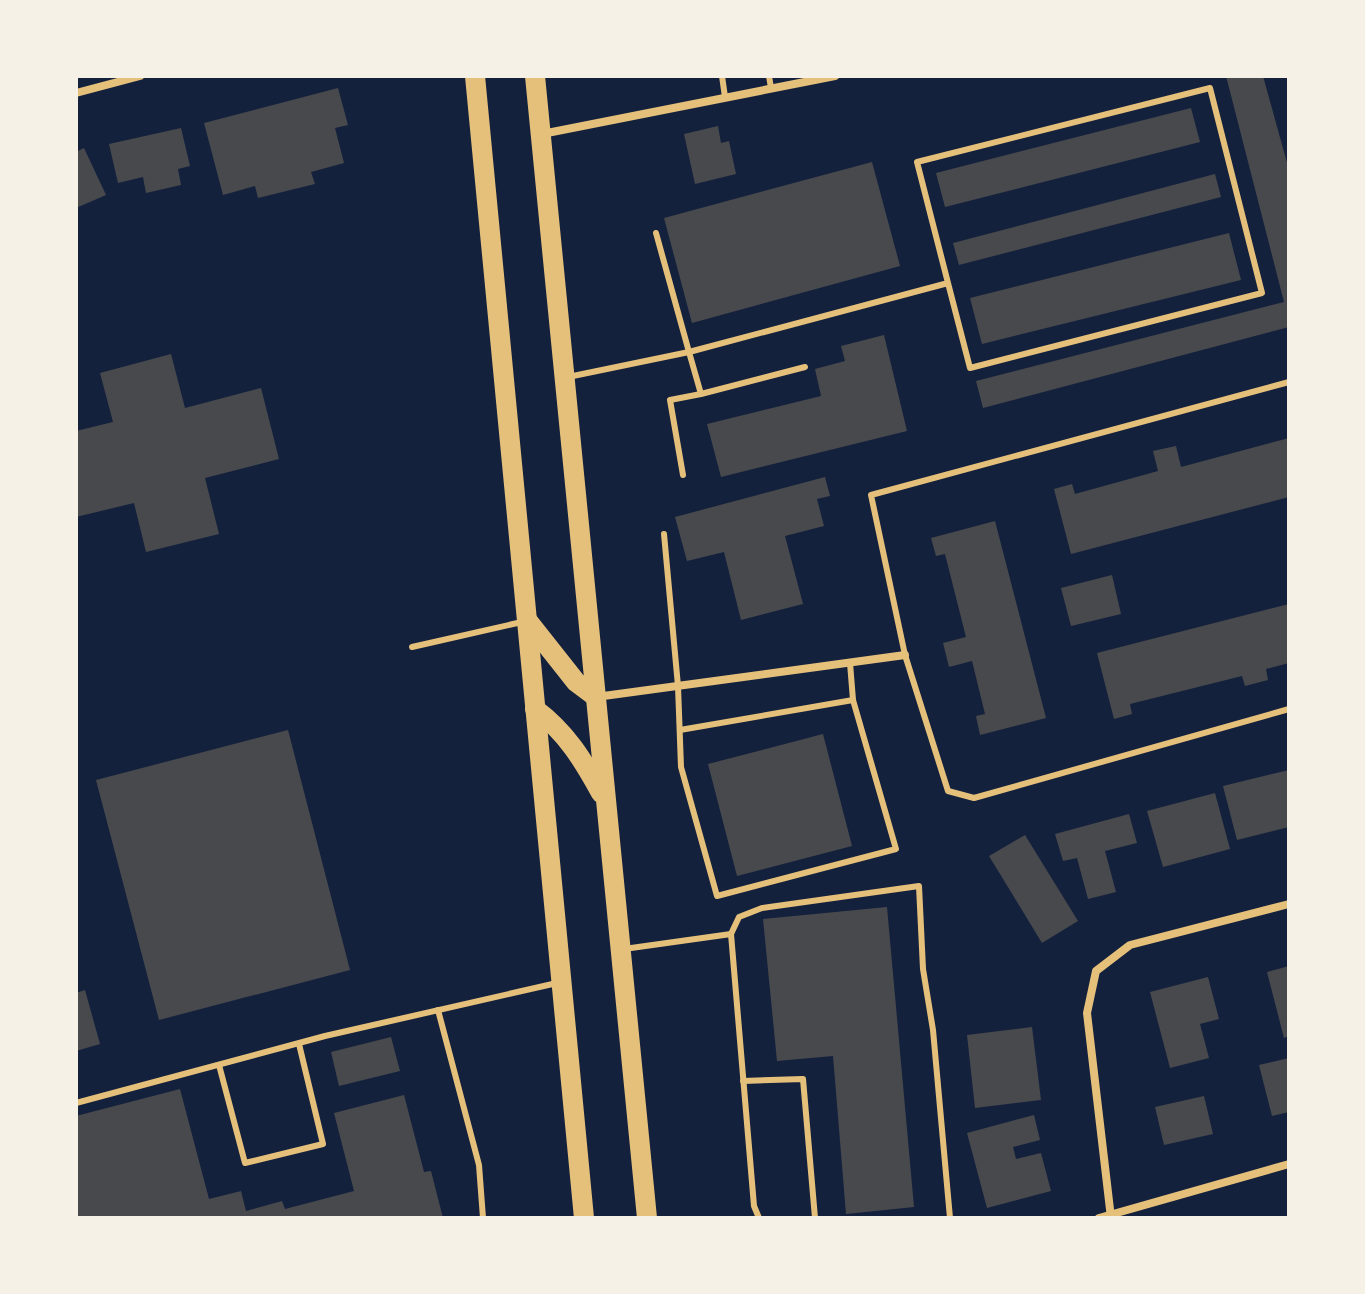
<svg xmlns="http://www.w3.org/2000/svg" width="1365" height="1294" font-family="Raleway,sans-serif">
  <rect width="100%" height="100%" fill="#14213d"/>
  <g fill="#48494c">
    <polygon points="1226,76 1263,76 1289,170 1289,327 983,408 976,381 1284,302"/>
    <polygon points="338,88 348,125 335,128 344,163 311,172 315,184 258,198 255,186 223,195 204,123"/>
    <polygon points="1191,108 1200,142 945,207 936,173"/>
    <polygon points="718,126 721,143 729,141 736,174 695,184 684,134"/>
    <polygon points="181,128 190,166 178,169 181,185 146,193 143,177 118,183 109,144"/>
    <polygon points="84,148 106,195 76,208 76,152"/>
    <polygon points="872,162 900,266 692,323 664,218"/>
    <polygon points="1215,174 1221,197 959,265 953,243"/>
    <polygon points="1229,233 1241,280 982,344 970,298"/>
    <polygon points="884,335 907,431 721,477 707,424 821,396 815,369 845,361 841,346"/>
    <polygon points="171,354 185,408 261,388 279,459 205,478 219,534 146,552 134,503 76,517 76,431 113,422 100,373"/>
    <polygon points="1289,438 1289,497 1071,554 1054,489 1072,484 1075,494 1158,471 1153,451 1176,446 1181,467"/>
    <polygon points="825,477 830,496 817,499 824,526 785,536 803,604 741,620 724,552 687,561 675,517"/>
    <polygon points="995,521 1046,718 980,735 976,716 985,714 972,661 949,667 943,643 966,637 945,554 936,556 931,538"/>
    <polygon points="1112,575 1121,614 1071,626 1061,588"/>
    <polygon points="1289,604 1289,663 1266,669 1268,680 1245,686 1242,676 1130,704 1132,714 1114,719 1097,653"/>
    <polygon points="288,730 350,970 159,1020 96,780"/>
    <polygon points="823,734 852,846 737,876 708,764"/>
    <polygon points="1289,770 1289,827 1237,840 1223,786"/>
    <polygon points="1215,793 1230,849 1163,867 1147,811"/>
    <polygon points="1129,814 1137,843 1105,851 1116,892 1088,899 1077,858 1063,861 1055,834"/>
    <polygon points="1025,835 1078,921 1042,943 989,856"/>
    <polygon points="887,907 914,1207 846,1214 833,1056 777,1061 763,919"/>
    <polygon points="1289,966 1289,1036 1284,1038 1267,972"/>
    <polygon points="1208,977 1219,1019 1200,1024 1209,1058 1170,1068 1150,992"/>
    <polygon points="85,990 100,1044 76,1051 76,993"/>
    <polygon points="1032,1027 1041,1100 975,1108 967,1035"/>
    <polygon points="391,1037 400,1071 339,1086 331,1052"/>
    <polygon points="1289,1058 1289,1112 1272,1116 1259,1065"/>
    <polygon points="180,1089 209,1199 241,1191 246,1211 282,1201 285,1209 354,1191 334,1113 404,1095 424,1172 431,1171 443,1218 76,1218 76,1116"/>
    <polygon points="1204,1096 1213,1134 1164,1145 1155,1107"/>
    <polygon points="1034,1115 1040,1140 1013,1147 1016,1159 1041,1153 1051,1191 987,1208 967,1133"/>
  </g>
  <g fill="none" stroke-linecap="round" stroke-linejoin="round">
    <g stroke="#e5c07b" stroke-width="6">
      <polyline points="722,76 725,97"/>
      <polyline points="769,76 771,88"/>
      <polyline points="805,367 701,394 689,352 948,283 917,162 1210,88 1262,293 970,368 948,283"/>
      <polyline points="568,377 689,352 656,233"/>
      <polyline points="1289,382 871,495 905,655 948,791 974,798 1289,709"/>
      <polyline points="683,475 670,400 701,394"/>
      <polyline points="664,534 678,686 681,767 717,896 896,849 853,700 850,663"/>
      <polyline points="412,647 522,622"/>
      <polyline points="680,730 853,700"/>
      <polyline points="731,934 739,917 762,908 919,886 923,969 933,1030 950,1218"/>
      <polyline points="624,949 731,934 754,1206 759,1218"/>
      <polyline points="438,1010 479,1165 483,1218"/>
      <polyline points="219,1065 245,1163 323,1144 299,1044"/>
      <polyline points="743,1081 803,1079 815,1218"/>
      <polyline points="76,1103 325,1036 557,983"/>
    </g>
    <g stroke="#e5c07b" stroke-width="8">
      <polyline points="76,93 140,76"/>
      <polyline points="542,134 835,76"/>
      <polyline points="596,697 905,655"/>
      <polyline points="1099,1218 1289,1164"/>
      <polyline points="1111,1218 1087,1013 1096,971 1130,945 1289,904"/>
    </g>
    <g stroke="#e5c07b" stroke-width="20">
      <polyline points="475,76 584,1218"/>
      <polyline points="535,76 647,1218"/>
      <polyline points="527,620 576,682 596,697"/>
      <path d="M535,709C566,732 583,760 601,793"/>
    </g>
  </g>
  <rect width="1365" height="1294" fill="none" stroke="#f6f1e7" stroke-width="156"/>
</svg>
